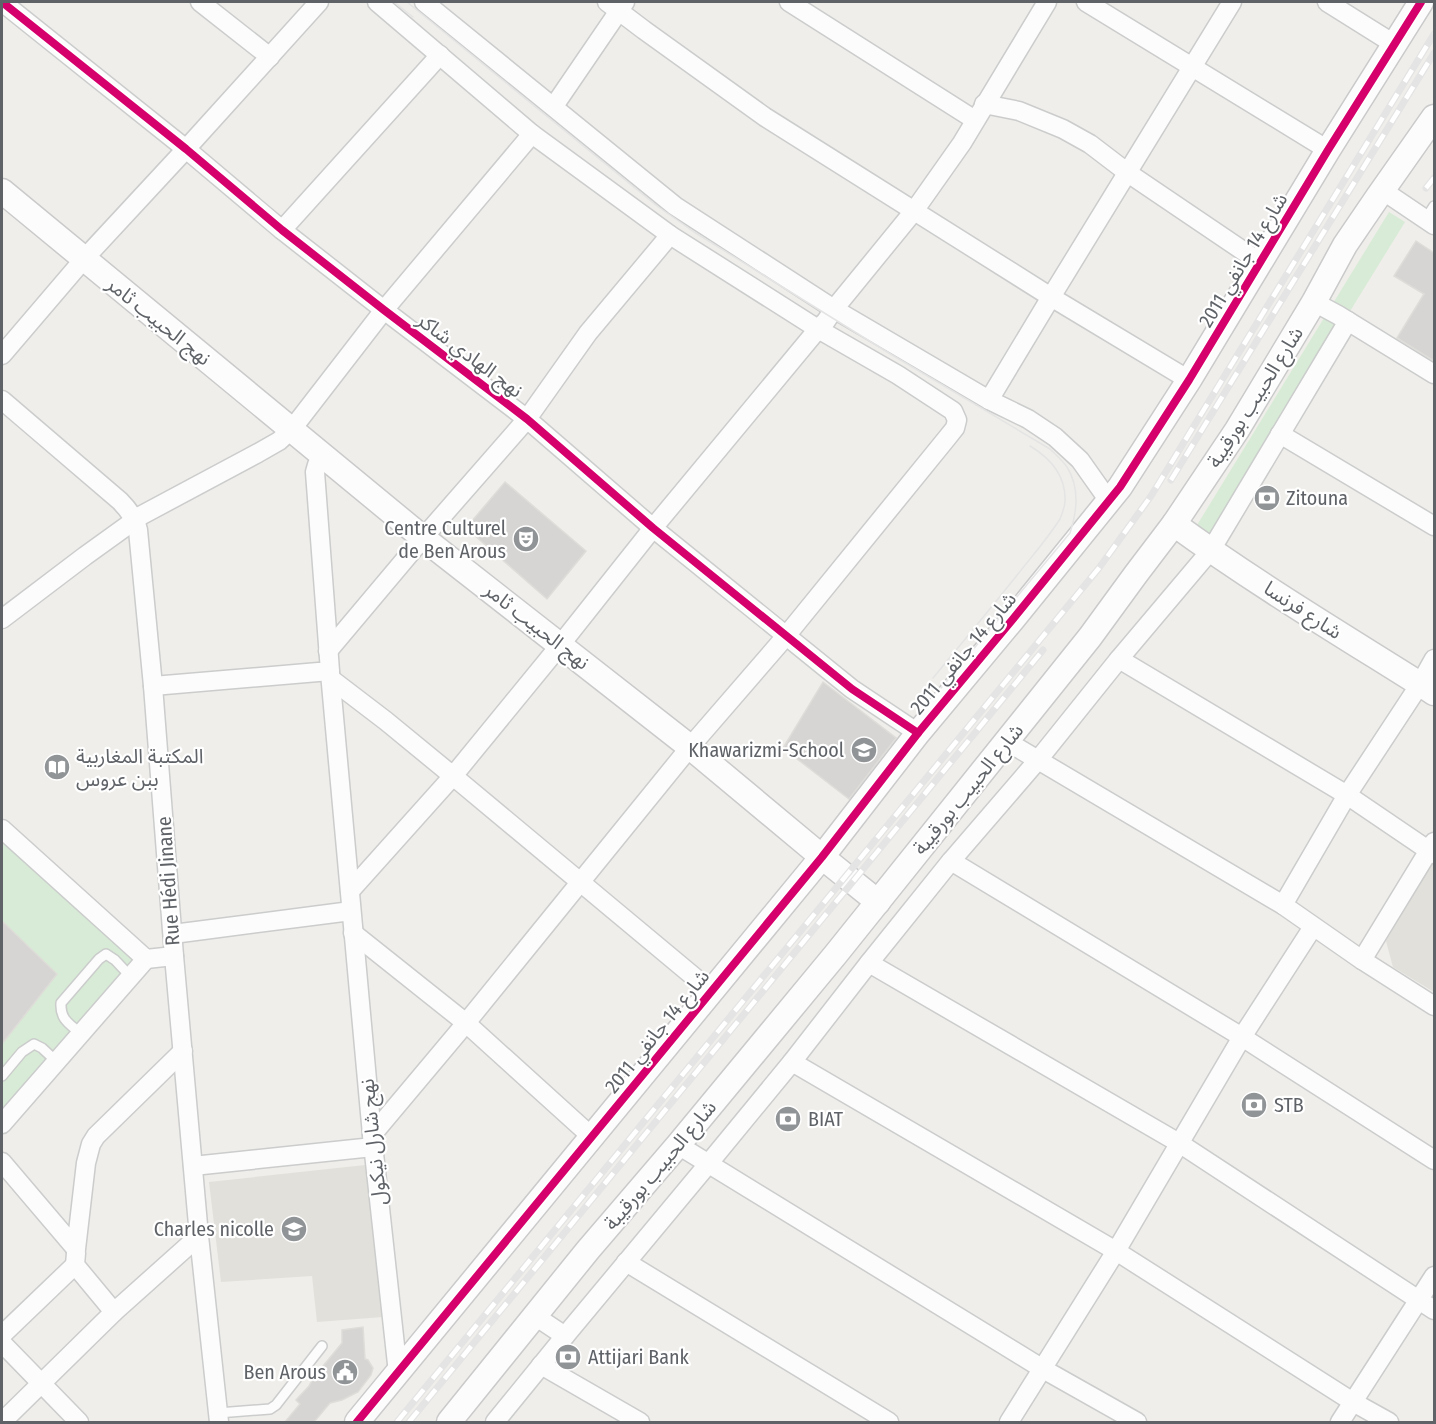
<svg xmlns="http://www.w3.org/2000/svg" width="1436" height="1424" font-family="'Fira Sans Condensed','Noto Sans Arabic',sans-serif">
  <rect width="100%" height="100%" fill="#efeeea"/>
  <g fill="#e2e0da">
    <polygon points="1432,863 1434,865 1434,992 1393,967 1386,941"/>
    <polygon points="365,1165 383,1317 317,1322 312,1276 221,1282 209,1182"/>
  </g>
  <g fill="#d8ebd6">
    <polygon points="1389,212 1405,222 1209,540 1194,530"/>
    <polygon points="2,832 144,963 2,1124"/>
  </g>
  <g fill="#d6d5d3" stroke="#deddd9" stroke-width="1.5">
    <polygon points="1416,241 1434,253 1434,361 1397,338 1424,294 1394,276"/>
    <polygon points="505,482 586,551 547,599 466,528"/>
    <polygon points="823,682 896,738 849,799 783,748"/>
    <polygon points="2,921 57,974 2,1044"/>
    <polygon points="363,1327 365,1359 368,1360 373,1368 371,1375 358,1392 342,1400 330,1403 314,1422 285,1422 300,1404 296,1400 309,1386 314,1377 342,1343 342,1330"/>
  </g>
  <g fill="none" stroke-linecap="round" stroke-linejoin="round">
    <defs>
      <g id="lane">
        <polyline points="1425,220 1434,206"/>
        <path d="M81,1034C70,1024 60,1020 61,1003L99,959L106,954L115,960L131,977"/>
        <polyline points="2,1076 22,1052 34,1044 42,1048 57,1062"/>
        <polyline points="218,1413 270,1409 276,1405 322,1346"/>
      </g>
      <g id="street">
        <polyline points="2,2 186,149 282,230 384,310 527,419 653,528 852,689 918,733"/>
        <polyline points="200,2 270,57"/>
        <polyline points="424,2 675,206 834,309 989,400 1028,419 1055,437 1080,460 1109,501"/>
        <polyline points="607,2 644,30 765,117 1051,297 1189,380"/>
        <polyline points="789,2 975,120"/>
        <polyline points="1086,2 1328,150"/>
        <polyline points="1327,2 1394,44"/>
        <polyline points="984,104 1019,111 1063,129 1090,144 1128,173 1261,263"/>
        <polyline points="554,106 625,2"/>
        <polyline points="1382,190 1434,225"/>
        <polyline points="282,230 440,55"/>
        <polyline points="1314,302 1338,315 1434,374"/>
        <polyline points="2,355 84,259 186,149 319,2"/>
        <path d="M2,400L120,501C129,510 135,518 138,530L153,686L174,956L199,1236L219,1422"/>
        <polyline points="989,400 1051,297 1232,2"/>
        <polyline points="1280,434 1434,526"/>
        <polyline points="2,619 85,556 142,515 258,453 279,441 292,429 384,310 532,134"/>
        <polyline points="328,651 423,538 527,419 588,333 670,235"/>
        <polyline points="1119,659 1347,795 1434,854"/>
        <polyline points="330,673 372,1135 398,1373"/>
        <polyline points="331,679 386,721 453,776 561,644 653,528 818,329 826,321 834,309 914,211 962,143 1047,2"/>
        <polyline points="153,686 330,671 315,472 317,465 323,455"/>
        <polyline points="1006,741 1283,905 1362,960 1434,1006"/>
        <polyline points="2,829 146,959 174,956"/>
        <polyline points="951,861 1242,1037 1434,1160"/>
        <polyline points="350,891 453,776 711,991"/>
        <polyline points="1283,905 1347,795 1420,684 1434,659"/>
        <polyline points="353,933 466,1023 592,1137"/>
        <polyline points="173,934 351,911"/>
        <polyline points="1362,960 1434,842"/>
        <polyline points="869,963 1179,1143 1434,1310"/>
        <polyline points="792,1062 1116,1251 1353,1402 1389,1422"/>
        <polyline points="2,1124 146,959"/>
        <polyline points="372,1135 466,1023 690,747 786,636 947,438 955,428 957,420 953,411 898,375 818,329 670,235 532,134 377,2"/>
        <polyline points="678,1145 1043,1369 1137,1422"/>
        <polyline points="2,1162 76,1249 86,1163 91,1144 96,1136 183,1051"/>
        <polyline points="193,1166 373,1147"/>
        <polyline points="76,1253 75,1265 114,1312"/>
        <polyline points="626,1262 889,1422"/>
        <polyline points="535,1316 565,1336"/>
        <polyline points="2,1335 75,1265"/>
        <polyline points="2,1343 79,1422"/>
        <polyline points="541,1365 640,1422"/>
        <polyline points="2,1422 114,1312 199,1236"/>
        <polyline points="495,1422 565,1336 709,1163 792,1062 869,963 951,861 1038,760 1119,659 1211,550 1348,321"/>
        <polyline points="1009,1422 1116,1251 1242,1037 1313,927"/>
        <polyline points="1340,1422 1434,1276"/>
      </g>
      <g id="secondary">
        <polyline points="2,191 423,538 690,747 822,857 878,902"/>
        <path d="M1174,524C1258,585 1347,638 1434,693"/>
        <polyline points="357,1422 822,857 918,733 1013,619 1120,487 1189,380 1328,150 1421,2"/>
        <polyline points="449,1422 588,1250 678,1145 836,954 1090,637 1136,574 1174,524 1237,430 1314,302 1345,245 1377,198 1434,117"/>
      </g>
    </defs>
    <use href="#lane" stroke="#cbcccc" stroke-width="12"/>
    <use href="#street" stroke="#cbcccc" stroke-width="21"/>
    <use href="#secondary" stroke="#cacacb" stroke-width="27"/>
    <use href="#lane" stroke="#fdfcfc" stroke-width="9"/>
    <use href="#street" stroke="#fdfcfc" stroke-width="18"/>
    <use href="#secondary" stroke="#fdfcfc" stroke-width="24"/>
    <g stroke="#e4e4e4" stroke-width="1.5">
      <polyline points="394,2 413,17"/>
      <path d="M407,2L657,206L694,232L892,355L1050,449C1056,455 1063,461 1067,467C1080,488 1077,511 1070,533L941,688"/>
      <path d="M933,678C962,643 990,609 1018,574C1032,556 1048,538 1060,519C1062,514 1065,506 1065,501C1066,476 1050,458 1030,446"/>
    </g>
    <defs>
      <g id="rail">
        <polyline points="1426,188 1434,178"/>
        <polyline points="1171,480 1434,53"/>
        <polyline points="397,1422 1099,568 1151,496 1434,34"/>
        <polyline points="409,1422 1043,650"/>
      </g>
    </defs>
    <use href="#rail" stroke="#e4e4e4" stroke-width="7"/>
    <use href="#rail" stroke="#fff" stroke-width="4.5" stroke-dasharray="14" stroke-linecap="butt"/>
    <defs>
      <g id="cycleway">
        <polyline points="2,2 186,149 282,230 384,310 527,419 653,528 852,689 918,733"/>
        <polyline points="357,1422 822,857 918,733 1013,619 1120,487 1189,380 1328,150 1421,2"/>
      </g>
    </defs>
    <use href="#cycleway" stroke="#fff" stroke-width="11"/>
    <use href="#cycleway" stroke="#d6006c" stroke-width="8"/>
  </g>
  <defs>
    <symbol id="bank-disc" viewBox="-11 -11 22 22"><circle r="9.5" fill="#919496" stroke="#fff"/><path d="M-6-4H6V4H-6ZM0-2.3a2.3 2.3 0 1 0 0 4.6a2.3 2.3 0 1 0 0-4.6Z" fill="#fff"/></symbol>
    <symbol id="theatre-disc" viewBox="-11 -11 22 22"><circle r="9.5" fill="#919496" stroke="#fff"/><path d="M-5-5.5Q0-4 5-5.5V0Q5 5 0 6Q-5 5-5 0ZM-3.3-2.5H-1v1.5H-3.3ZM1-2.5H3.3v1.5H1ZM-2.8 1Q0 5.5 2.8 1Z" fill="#fff"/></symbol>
    <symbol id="school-disc" viewBox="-11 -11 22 22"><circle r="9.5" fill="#919496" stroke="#fff"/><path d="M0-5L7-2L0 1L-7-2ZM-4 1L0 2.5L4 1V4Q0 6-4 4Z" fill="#fff"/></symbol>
    <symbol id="library-disc" viewBox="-11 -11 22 22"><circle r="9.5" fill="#919496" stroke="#fff"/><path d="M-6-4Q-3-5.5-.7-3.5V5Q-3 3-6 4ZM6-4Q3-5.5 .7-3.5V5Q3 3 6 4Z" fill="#fff"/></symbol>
    <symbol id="civic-disc" viewBox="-11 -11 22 22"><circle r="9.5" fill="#919496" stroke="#fff"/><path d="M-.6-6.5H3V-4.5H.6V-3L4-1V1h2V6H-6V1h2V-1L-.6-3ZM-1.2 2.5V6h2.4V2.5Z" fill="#fff"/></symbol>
  </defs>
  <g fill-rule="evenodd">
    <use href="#bank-disc" x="1252" y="483" width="30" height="30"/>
    <use href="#theatre-disc" x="511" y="524" width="30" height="30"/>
    <use href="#school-disc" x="849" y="735" width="30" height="30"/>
    <use href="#library-disc" x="42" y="752" width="30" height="30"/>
    <use href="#bank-disc" x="1239" y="1090" width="30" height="30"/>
    <use href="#bank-disc" x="773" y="1104" width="30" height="30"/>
    <use href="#school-disc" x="279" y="1214" width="30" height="30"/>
    <use href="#bank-disc" x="553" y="1342" width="30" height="30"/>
    <use href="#civic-disc" x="330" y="1357" width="30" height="30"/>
  </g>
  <g text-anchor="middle" stroke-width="4.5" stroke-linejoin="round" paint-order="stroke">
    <g font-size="20" fill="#5f6368" stroke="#fff">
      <text transform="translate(1243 260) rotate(-59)" y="7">شارع 14 جانفي 2011</text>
      <text transform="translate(159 321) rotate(39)" y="7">نهج الحبيب ثامر</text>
      <text transform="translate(470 355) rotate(37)" y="7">نهج الهادي شاكر</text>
      <text transform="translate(1255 397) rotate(-58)" y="7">شارع الحبيب بورقيبة</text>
      <text transform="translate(1303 610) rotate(33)" y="7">شارع فرنسا</text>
      <text transform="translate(537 626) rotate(38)" y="7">نهج الحبيب ثامر</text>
      <text transform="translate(963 653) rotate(-50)" y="7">شارع 14 جانفي 2011</text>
      <text transform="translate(968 789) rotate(-51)" y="7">شارع الحبيب بورقيبة</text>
      <text transform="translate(168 881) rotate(-94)" y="7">Rue Hédi Jinane</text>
      <text transform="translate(657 1031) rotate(-51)" y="7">شارع 14 جانفي 2011</text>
      <text transform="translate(373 1142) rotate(-96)" y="7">نهج شارل نيكول</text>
      <text transform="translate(660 1165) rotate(-50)" y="7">شارع الحبيب بورقيبة</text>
    </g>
    <g font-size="20" fill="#5f6368" stroke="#fff" text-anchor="start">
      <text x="1286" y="505">Zitouna</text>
      <text x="506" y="535" text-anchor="end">Centre Culturel<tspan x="506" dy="23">de Ben Arous</tspan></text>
      <text x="844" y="757" text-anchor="end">Khawarizmi-School</text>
      <text x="76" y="763">المكتبة المغاربية<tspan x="76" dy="23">ببن عروس</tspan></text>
      <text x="1274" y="1112">STB</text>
      <text x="808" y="1126">BIAT</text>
      <text x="274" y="1236" text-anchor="end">Charles nicolle</text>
      <text x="588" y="1364">Attijari Bank</text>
      <text x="326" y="1379" text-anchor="end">Ben Arous</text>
    </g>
  </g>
  <rect width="1436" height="1424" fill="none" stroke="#5f6368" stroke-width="6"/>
</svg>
